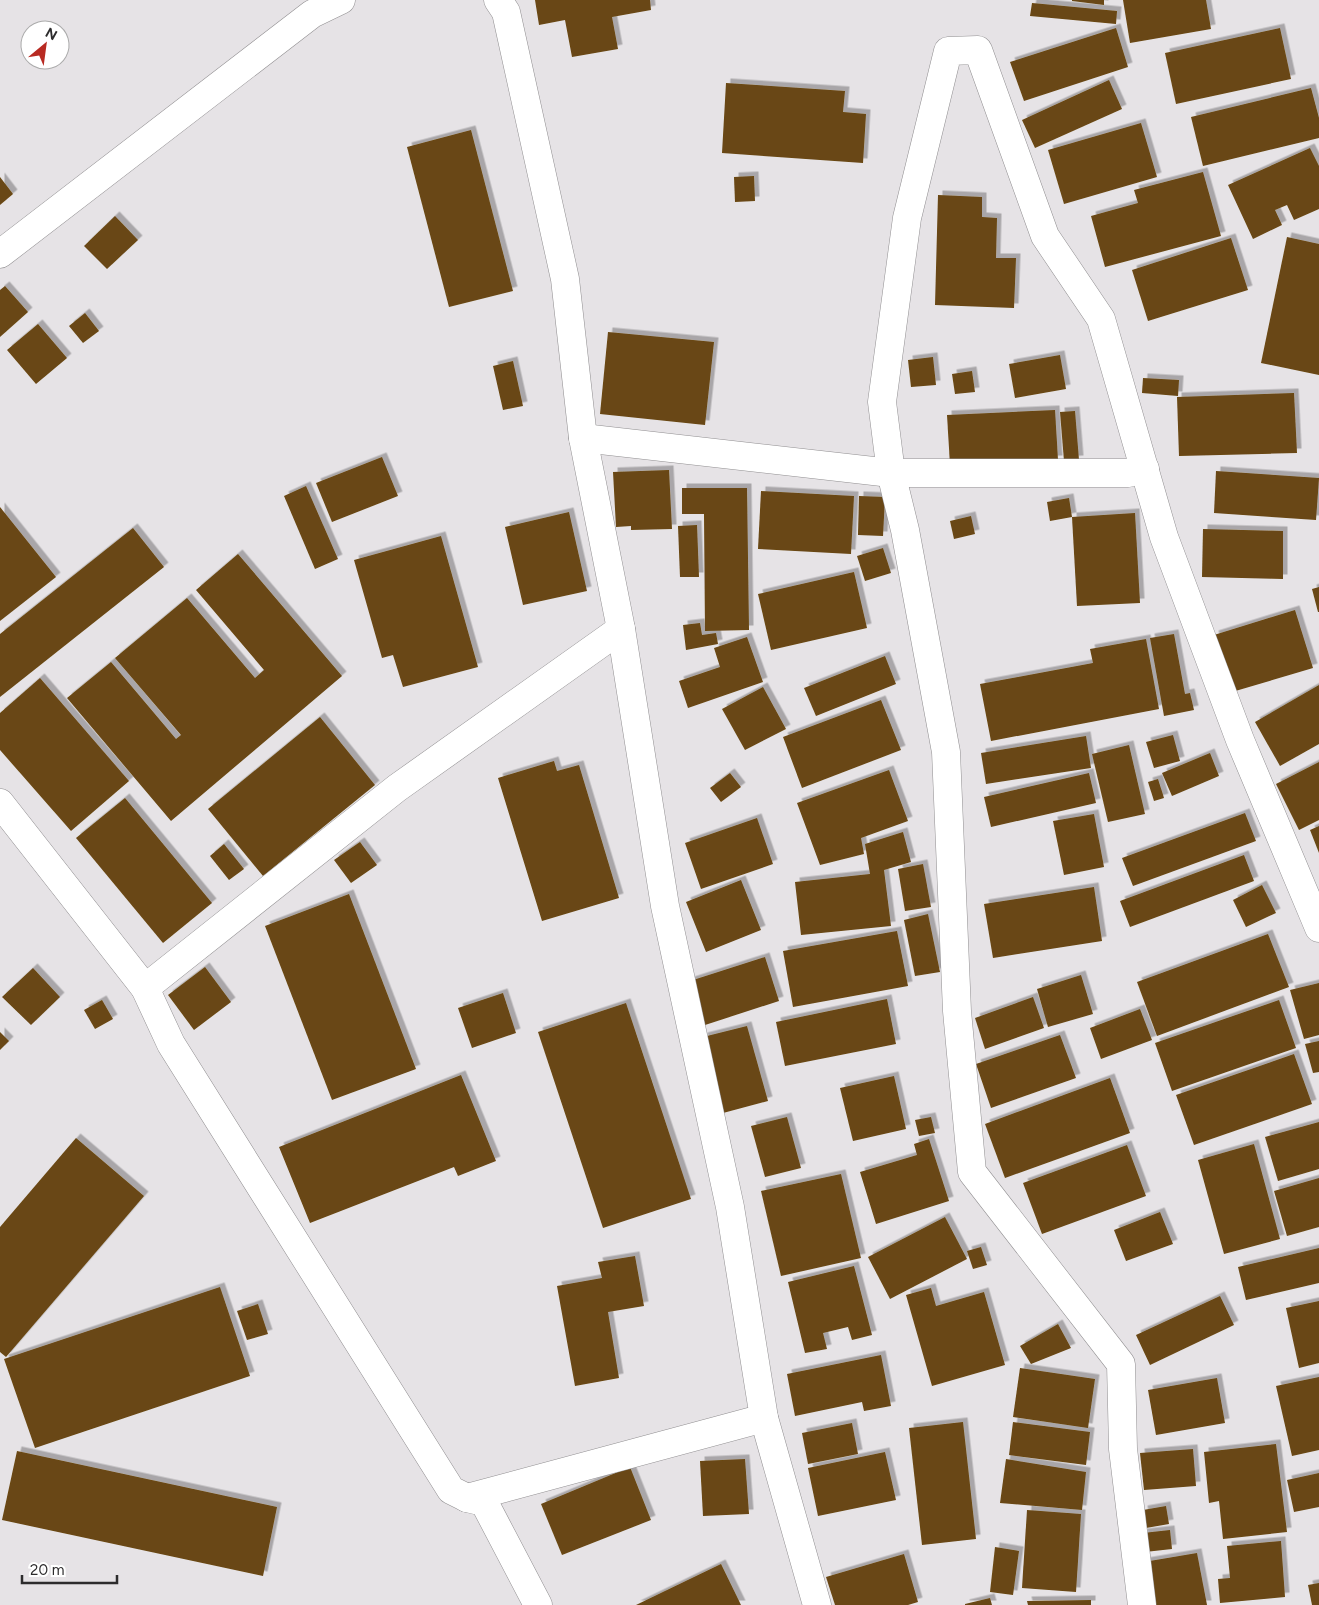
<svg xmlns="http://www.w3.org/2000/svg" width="1319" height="1605" font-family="Figtree,sans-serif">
  <defs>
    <filter id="shadow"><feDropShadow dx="4.5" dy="-4.5" stdDeviation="0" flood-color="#0004"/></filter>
  </defs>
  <rect width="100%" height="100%" fill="#e6e3e6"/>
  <g fill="#694712" filter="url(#shadow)">
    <polygon points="535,0 650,0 651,10 612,17 618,49 572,57 565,20 539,25"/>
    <polygon points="1072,0 1104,0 1104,5 1072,1"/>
    <polygon points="1123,0 1206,0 1211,29 1130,43"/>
    <polygon points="1032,3 1117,11 1116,24 1030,16"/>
    <polygon points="1116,28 1128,67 1024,101 1010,62"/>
    <polygon points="1280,28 1291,79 1176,104 1165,53"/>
    <polygon points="1109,80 1122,109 1035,148 1022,120"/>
    <polygon points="726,83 845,91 843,112 866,114 863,163 722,153"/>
    <polygon points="1311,88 1319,118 1319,138 1203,166 1191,117"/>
    <polygon points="1141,123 1157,177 1064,204 1048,150"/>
    <polygon points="471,130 513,291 449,307 407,147"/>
    <polygon points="1310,148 1319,166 1319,209 1294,220 1287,205 1275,210 1282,225 1253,239 1228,185"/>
    <polygon points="1203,172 1221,236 1105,267 1091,216 1138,203 1134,190"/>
    <polygon points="754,176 755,201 735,202 734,177"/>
    <polygon points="0,177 13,194 0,205"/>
    <polygon points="938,195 982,197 982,217 997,218 996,258 1016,258 1014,308 935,305"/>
    <polygon points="115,216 138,240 107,269 84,246"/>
    <polygon points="1287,237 1319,244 1319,375 1261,363"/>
    <polygon points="1231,238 1248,290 1148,321 1132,270"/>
    <polygon points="5,286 28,312 0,337 0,290"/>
    <polygon points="85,313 99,331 83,343 69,326"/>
    <polygon points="38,324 67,358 36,384 7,350"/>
    <polygon points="608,332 714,342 705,425 600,414"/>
    <polygon points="1060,355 1066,389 1015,398 1009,364"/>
    <polygon points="933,357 936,385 911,387 908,360"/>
    <polygon points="513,361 523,406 503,410 493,366"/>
    <polygon points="972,371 975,392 955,394 952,374"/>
    <polygon points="1143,378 1179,380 1178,396 1142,393"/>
    <polygon points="1294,393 1297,453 1179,456 1177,397"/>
    <polygon points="1055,410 1058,460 950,465 947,415"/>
    <polygon points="1075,411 1079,460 1064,461 1060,412"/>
    <polygon points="382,457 398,496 332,522 316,483"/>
    <polygon points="669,470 672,529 631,530 631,526 616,527 613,472"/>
    <polygon points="1216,471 1319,478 1316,520 1214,513"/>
    <polygon points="306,486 338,559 315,569 284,496"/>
    <polygon points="682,488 747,488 749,630 705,631 704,514 682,514"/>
    <polygon points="761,491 854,496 851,554 758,549"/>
    <polygon points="859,496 885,497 883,536 858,535"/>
    <polygon points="1069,498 1072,517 1050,521 1047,502"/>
    <polygon points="0,507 56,577 0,621"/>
    <polygon points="569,512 587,591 523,605 505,527"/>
    <polygon points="1135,513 1140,603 1077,606 1072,517"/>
    <polygon points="971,516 975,534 954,539 950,521"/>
    <polygon points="697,525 699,577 680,577 678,526"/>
    <polygon points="133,528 164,567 0,697 0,634"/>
    <polygon points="1203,529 1283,531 1283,579 1202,577"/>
    <polygon points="441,536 478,667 403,687 393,655 382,658 354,560"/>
    <polygon points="883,548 891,573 865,581 857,556"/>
    <polygon points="238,554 342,676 171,821 67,698 111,662 176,739 181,735 115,658 187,598 255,678 264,670 196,590"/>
    <polygon points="854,572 867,628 771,650 758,594"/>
    <polygon points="1319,587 1319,612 1318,612 1312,589"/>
    <polygon points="1295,610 1313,668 1232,692 1214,635"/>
    <polygon points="700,623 702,635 716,633 718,644 686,650 683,625"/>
    <polygon points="1174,634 1185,694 1190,693 1194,710 1164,716 1150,638"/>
    <polygon points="747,637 763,682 688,708 679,681 720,667 714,648"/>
    <polygon points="1146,639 1159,709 991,741 980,684 1093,663 1090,649"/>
    <polygon points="885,656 896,684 816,716 804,688"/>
    <polygon points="40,678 129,781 71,831 0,750 0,713"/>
    <polygon points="1319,685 1319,744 1280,766 1255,722"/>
    <polygon points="763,687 786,729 745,750 722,709"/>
    <polygon points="881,700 901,750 802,788 783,737"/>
    <polygon points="320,717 375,785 263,876 208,809"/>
    <polygon points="1173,735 1180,761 1154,768 1146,742"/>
    <polygon points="1086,736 1091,768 986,784 981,753"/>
    <polygon points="1129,745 1145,814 1108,822 1092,754"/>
    <polygon points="1210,753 1219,776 1172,796 1162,773"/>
    <polygon points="554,761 557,771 579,765 619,898 542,921 498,778"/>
    <polygon points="1319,762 1319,820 1299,830 1276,784"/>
    <polygon points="889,770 908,821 861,838 864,854 820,865 797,803"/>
    <polygon points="730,773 741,787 721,802 710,788"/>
    <polygon points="1089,773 1096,803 991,827 984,797"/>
    <polygon points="1158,779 1164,798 1154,801 1148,782"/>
    <polygon points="125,798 212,903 163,943 76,838"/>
    <polygon points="1245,813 1256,841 1133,886 1122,858"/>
    <polygon points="1094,814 1104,867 1064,875 1053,821"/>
    <polygon points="757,818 773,864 701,889 685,843"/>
    <polygon points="1319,826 1319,853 1310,830"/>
    <polygon points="903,832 911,862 884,870 891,926 801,935 795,882 870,874 865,844"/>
    <polygon points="360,842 377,865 351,883 334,860"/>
    <polygon points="224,844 244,869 229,880 210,856"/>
    <polygon points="1244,855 1254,881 1130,927 1120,901"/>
    <polygon points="923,864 931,907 905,911 898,869"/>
    <polygon points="741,880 761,930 706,952 686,902"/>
    <polygon points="1262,885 1276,913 1246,927 1233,900"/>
    <polygon points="1094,887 1102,941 993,958 984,904"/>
    <polygon points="349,894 416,1069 332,1100 265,926"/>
    <polygon points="928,914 940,972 915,976 904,920"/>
    <polygon points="897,931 908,986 793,1007 783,951"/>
    <polygon points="1268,934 1289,987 1157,1036 1137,982"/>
    <polygon points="765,957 779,1001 705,1025 690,981"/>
    <polygon points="205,967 231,1002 194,1030 168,995"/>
    <polygon points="33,968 60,997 31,1025 2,997"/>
    <polygon points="1081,975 1093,1014 1048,1027 1037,989"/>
    <polygon points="1319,983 1319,1035 1304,1039 1290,990"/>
    <polygon points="503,993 516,1033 472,1048 458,1008"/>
    <polygon points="1033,997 1044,1028 985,1049 975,1018"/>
    <polygon points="887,999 896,1044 785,1066 776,1022"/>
    <polygon points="102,1000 113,1019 95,1029 84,1010"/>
    <polygon points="1279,1000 1296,1048 1172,1091 1155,1043"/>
    <polygon points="626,1003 691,1199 603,1228 538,1032"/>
    <polygon points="1140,1009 1152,1040 1101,1059 1090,1028"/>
    <polygon points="747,1026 768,1101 723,1113 703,1037"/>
    <polygon points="0,1032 9,1041 0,1050"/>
    <polygon points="1060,1035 1076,1078 991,1108 976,1064"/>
    <polygon points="1319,1041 1319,1072 1313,1073 1305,1044"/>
    <polygon points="1294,1054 1312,1104 1194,1145 1176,1095"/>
    <polygon points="461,1075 496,1161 458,1176 454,1167 310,1223 279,1147"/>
    <polygon points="894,1076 906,1129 853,1141 840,1088"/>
    <polygon points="1110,1078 1130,1133 1005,1178 985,1124"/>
    <polygon points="787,1117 801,1168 765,1177 751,1126"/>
    <polygon points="931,1117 935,1133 919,1136 915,1120"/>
    <polygon points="1319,1122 1319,1169 1278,1181 1265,1137"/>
    <polygon points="76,1138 144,1196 6,1357 0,1352 0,1227"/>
    <polygon points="929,1139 949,1201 876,1224 860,1172 917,1155 914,1144"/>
    <polygon points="1254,1144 1280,1239 1224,1254 1198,1160"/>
    <polygon points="1127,1145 1146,1196 1042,1234 1023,1183"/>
    <polygon points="841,1174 861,1258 781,1276 761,1191"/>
    <polygon points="1319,1178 1319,1227 1287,1236 1274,1191"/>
    <polygon points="1160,1212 1173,1244 1126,1261 1114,1230"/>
    <polygon points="945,1217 967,1259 890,1299 868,1257"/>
    <polygon points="981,1247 987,1265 973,1269 967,1251"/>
    <polygon points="1319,1248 1319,1283 1246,1300 1238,1267"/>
    <polygon points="635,1256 644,1306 608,1312 619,1378 575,1386 557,1286 602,1278 598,1262"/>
    <polygon points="854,1266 872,1335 852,1340 848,1327 823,1333 827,1349 805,1353 788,1282"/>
    <polygon points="220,1287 250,1376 35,1448 4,1359"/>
    <polygon points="931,1288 936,1306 984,1292 1005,1365 932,1386 906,1295"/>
    <polygon points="1220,1296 1234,1325 1150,1365 1136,1335"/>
    <polygon points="1319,1301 1319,1363 1299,1368 1286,1308"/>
    <polygon points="258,1304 268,1334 247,1340 237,1311"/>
    <polygon points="1058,1324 1071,1348 1031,1364 1020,1346"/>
    <polygon points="881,1355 891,1406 864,1411 862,1402 795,1416 787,1374"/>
    <polygon points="1020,1368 1095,1379 1088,1428 1013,1417"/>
    <polygon points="1319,1377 1319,1450 1292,1456 1276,1386"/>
    <polygon points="1217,1378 1225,1423 1156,1435 1148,1390"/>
    <polygon points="963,1422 976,1539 922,1545 909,1428"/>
    <polygon points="1013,1422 1090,1432 1086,1465 1009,1455"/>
    <polygon points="852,1423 858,1454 808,1464 802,1433"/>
    <polygon points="1276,1444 1287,1532 1223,1539 1219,1501 1209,1503 1204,1452"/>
    <polygon points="1193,1449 1196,1486 1144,1490 1140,1453"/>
    <polygon points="17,1451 277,1507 263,1576 2,1520"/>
    <polygon points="885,1452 896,1500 818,1516 808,1468"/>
    <polygon points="745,1459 749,1514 703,1516 700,1461"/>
    <polygon points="1006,1459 1086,1472 1082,1510 1000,1503"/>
    <polygon points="630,1467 651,1520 562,1555 541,1504"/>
    <polygon points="1319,1473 1319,1507 1294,1512 1287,1480"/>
    <polygon points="1166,1506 1169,1524 1146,1528 1143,1510"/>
    <polygon points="1027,1510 1081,1514 1076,1592 1022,1588"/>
    <polygon points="1170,1530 1172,1549 1145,1552 1143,1533"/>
    <polygon points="1281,1541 1285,1597 1220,1603 1218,1579 1230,1578 1227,1546"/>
    <polygon points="995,1547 1019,1551 1013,1595 990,1592"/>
    <polygon points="1197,1553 1207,1605 1146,1605 1138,1563"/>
    <polygon points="904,1554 918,1602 908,1605 835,1605 826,1577"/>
    <polygon points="721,1564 741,1605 636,1605"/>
    <polygon points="1319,1583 1319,1605 1312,1605 1308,1585"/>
    <polygon points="990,1598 992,1605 965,1605 965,1604"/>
    <polygon points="1091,1600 1091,1605 1028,1605 1027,1601"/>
  </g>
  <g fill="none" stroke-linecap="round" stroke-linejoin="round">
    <defs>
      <g id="minor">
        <polyline points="0,254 312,14 341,0"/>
        <polyline points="583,438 891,473 1128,473 1145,469"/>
        <polyline points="0,803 145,988 171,1044 451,1490 467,1498 484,1502 538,1605"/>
        <polyline points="145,988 397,788 621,629"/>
        <polyline points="764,1418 817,1605"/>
        <polyline points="467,1498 764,1418 730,1207 665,906 621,629 583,438 565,279 506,12 498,0"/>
        <polyline points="1142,1605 1123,1449 1121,1364 972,1172 957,1011 946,752 905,530 891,473 882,402 907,218 948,51 978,50 1045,236 1101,319 1164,537 1240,740 1319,928"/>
      </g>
    </defs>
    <use href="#minor" stroke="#918f91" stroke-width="29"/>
    <use href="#minor" stroke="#fff" stroke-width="28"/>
  </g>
  <g transform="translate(45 45) rotate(29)"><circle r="24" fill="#ffffff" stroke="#ababab"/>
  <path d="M0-4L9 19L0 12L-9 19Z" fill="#b82a22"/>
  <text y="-8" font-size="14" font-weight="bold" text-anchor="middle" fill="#2d2c2d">N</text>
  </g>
  <path d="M22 1575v8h95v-8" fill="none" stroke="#2d2c2d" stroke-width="2.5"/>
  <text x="30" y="1575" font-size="15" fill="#2d2c2d" stroke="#ffffff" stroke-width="4" paint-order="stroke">20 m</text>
</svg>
